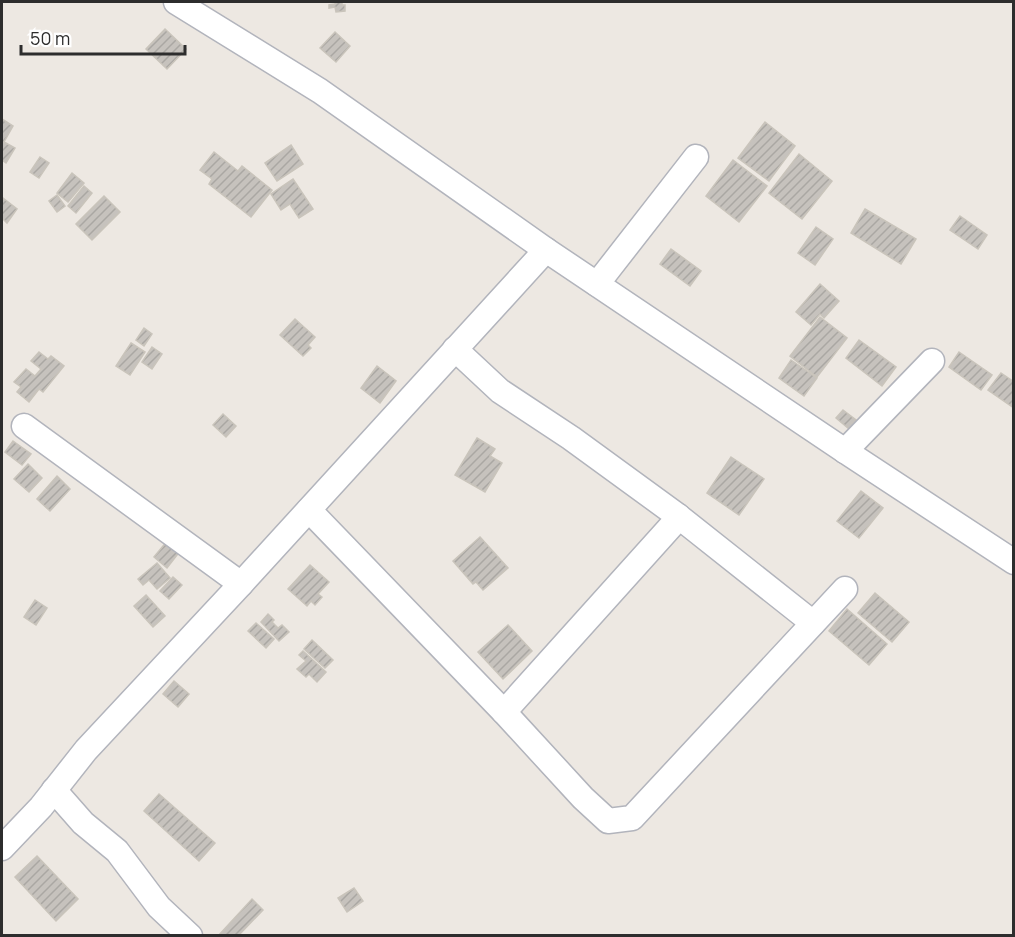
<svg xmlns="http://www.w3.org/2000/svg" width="1015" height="937" font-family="Manrope,sans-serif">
  <defs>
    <pattern id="building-hatch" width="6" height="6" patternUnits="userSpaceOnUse" patternTransform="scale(1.5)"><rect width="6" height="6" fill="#c6c2bd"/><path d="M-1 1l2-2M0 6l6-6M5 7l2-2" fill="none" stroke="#aaa7a3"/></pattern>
  </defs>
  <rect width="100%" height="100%" fill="#ede8e2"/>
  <g fill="url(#building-hatch)" stroke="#c9c4bb" stroke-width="1.5">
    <polygon points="335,2 342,2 342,5 345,5 345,11 336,12 335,7 329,8 329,5 335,4"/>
    <polygon points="165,29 186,49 167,69 146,49"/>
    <polygon points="335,32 350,46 336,62 320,48"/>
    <polygon points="2,119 13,126 4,142 15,148 6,163 2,160"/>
    <polygon points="765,122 795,146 769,181 738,158"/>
    <polygon points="291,145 303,164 277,181 265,163"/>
    <polygon points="214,152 238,171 242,166 272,190 251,217 209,184 212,179 200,170"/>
    <polygon points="799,154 832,181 802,219 769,193"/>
    <polygon points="40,157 49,163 39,178 30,172"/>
    <polygon points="733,160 767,186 739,222 706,196"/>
    <polygon points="72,173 84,183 68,202 57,193"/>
    <polygon points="293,179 313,209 299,218 290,204 281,210 271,194"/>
    <polygon points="84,186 92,193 76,213 68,206"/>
    <polygon points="57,195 65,206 57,212 49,201"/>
    <polygon points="104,196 120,212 92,240 76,224"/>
    <polygon points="3,198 17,209 7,223 2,218 2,200"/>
    <polygon points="865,209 916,239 901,264 851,233"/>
    <polygon points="960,216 987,235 978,249 950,230"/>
    <polygon points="816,227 833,239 815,265 798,253"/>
    <polygon points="671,249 701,271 690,286 660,264"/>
    <polygon points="820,284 839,301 824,318 820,314 811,325 796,312"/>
    <polygon points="820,317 847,338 817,377 790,356"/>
    <polygon points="295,319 315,337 308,345 311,348 303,356 280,335"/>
    <polygon points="144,328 152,334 144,346 136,340"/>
    <polygon points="859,340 896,367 882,386 846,358"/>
    <polygon points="131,343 145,352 130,375 116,366"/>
    <polygon points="152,347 162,354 152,369 142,362"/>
    <polygon points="39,352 48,359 51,356 64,366 43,392 39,389 29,402 17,392 21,387 14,382 26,369 35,376 41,369 31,361"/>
    <polygon points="959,352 992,375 981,390 949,367"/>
    <polygon points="791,360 817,378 804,396 779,378"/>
    <polygon points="377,366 396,381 380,403 361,388"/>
    <polygon points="1001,373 1014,382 1014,408 988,390"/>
    <polygon points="843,410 856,420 849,429 836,418"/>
    <polygon points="223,414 236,426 226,437 213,425"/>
    <polygon points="477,438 495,449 490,456 502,463 485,492 455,475"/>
    <polygon points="13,441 31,454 22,465 5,452"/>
    <polygon points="731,457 764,479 739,515 707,493"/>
    <polygon points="28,464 42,478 29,492 14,479"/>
    <polygon points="57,476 70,489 50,511 37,499"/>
    <polygon points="861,491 883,508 859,538 837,521"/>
    <polygon points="480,537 508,568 483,590 476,582 473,584 453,561"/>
    <polygon points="168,540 181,550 167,568 154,557"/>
    <polygon points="157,563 170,578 157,589 149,580 143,585 138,579"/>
    <polygon points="310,565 329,582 318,594 322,597 315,605 311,601 307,606 288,589"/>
    <polygon points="173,577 182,585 169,599 160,591"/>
    <polygon points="875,593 909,622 892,642 858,613"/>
    <polygon points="146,595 165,616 153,627 134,606"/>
    <polygon points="35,600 47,608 36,625 24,617"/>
    <polygon points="847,609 887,644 869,665 829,631"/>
    <polygon points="268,614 274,620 272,622 278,628 282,625 289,632 279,641 261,622"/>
    <polygon points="256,623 274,639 266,648 248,631"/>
    <polygon points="508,625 532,651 503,679 478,652"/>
    <polygon points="312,640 333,660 325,668 304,649"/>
    <polygon points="303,651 326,672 317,682 309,674 306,677 297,669 306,661 299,655"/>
    <polygon points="174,681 189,694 178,707 163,694"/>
    <polygon points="159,794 215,843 199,861 144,811"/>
    <polygon points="37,856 78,899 56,921 15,877"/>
    <polygon points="354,888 363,901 347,912 338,898"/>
    <polygon points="252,899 263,910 238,936 218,936"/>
  </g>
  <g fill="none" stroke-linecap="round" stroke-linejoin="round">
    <defs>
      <g id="minor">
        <polyline points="176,2 320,91 546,250 845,451 1014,562"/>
        <polyline points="597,284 696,157"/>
        <polyline points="455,349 500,391 571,438 678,516 813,623"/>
        <polyline points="24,426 241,584"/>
        <polyline points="845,451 932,361"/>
        <polyline points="309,510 504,712 583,798 608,821 632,818 845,589"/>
        <polyline points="504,712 673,524 678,516"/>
        <polyline points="54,790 83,823 117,851 159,907 190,936"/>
        <polyline points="2,848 41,807 86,750 241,584 546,250"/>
      </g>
    </defs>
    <use href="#minor" stroke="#b2b4bc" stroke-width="27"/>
    <use href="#minor" stroke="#fff" stroke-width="24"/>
  </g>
  <rect width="1015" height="937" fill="none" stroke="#2d2d2d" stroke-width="6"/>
  <path d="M21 45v9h164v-9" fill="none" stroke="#2d2d2d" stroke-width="3"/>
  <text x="30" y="45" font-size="18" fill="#2d2d2d" stroke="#ffffff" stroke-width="4.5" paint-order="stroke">50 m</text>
</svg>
